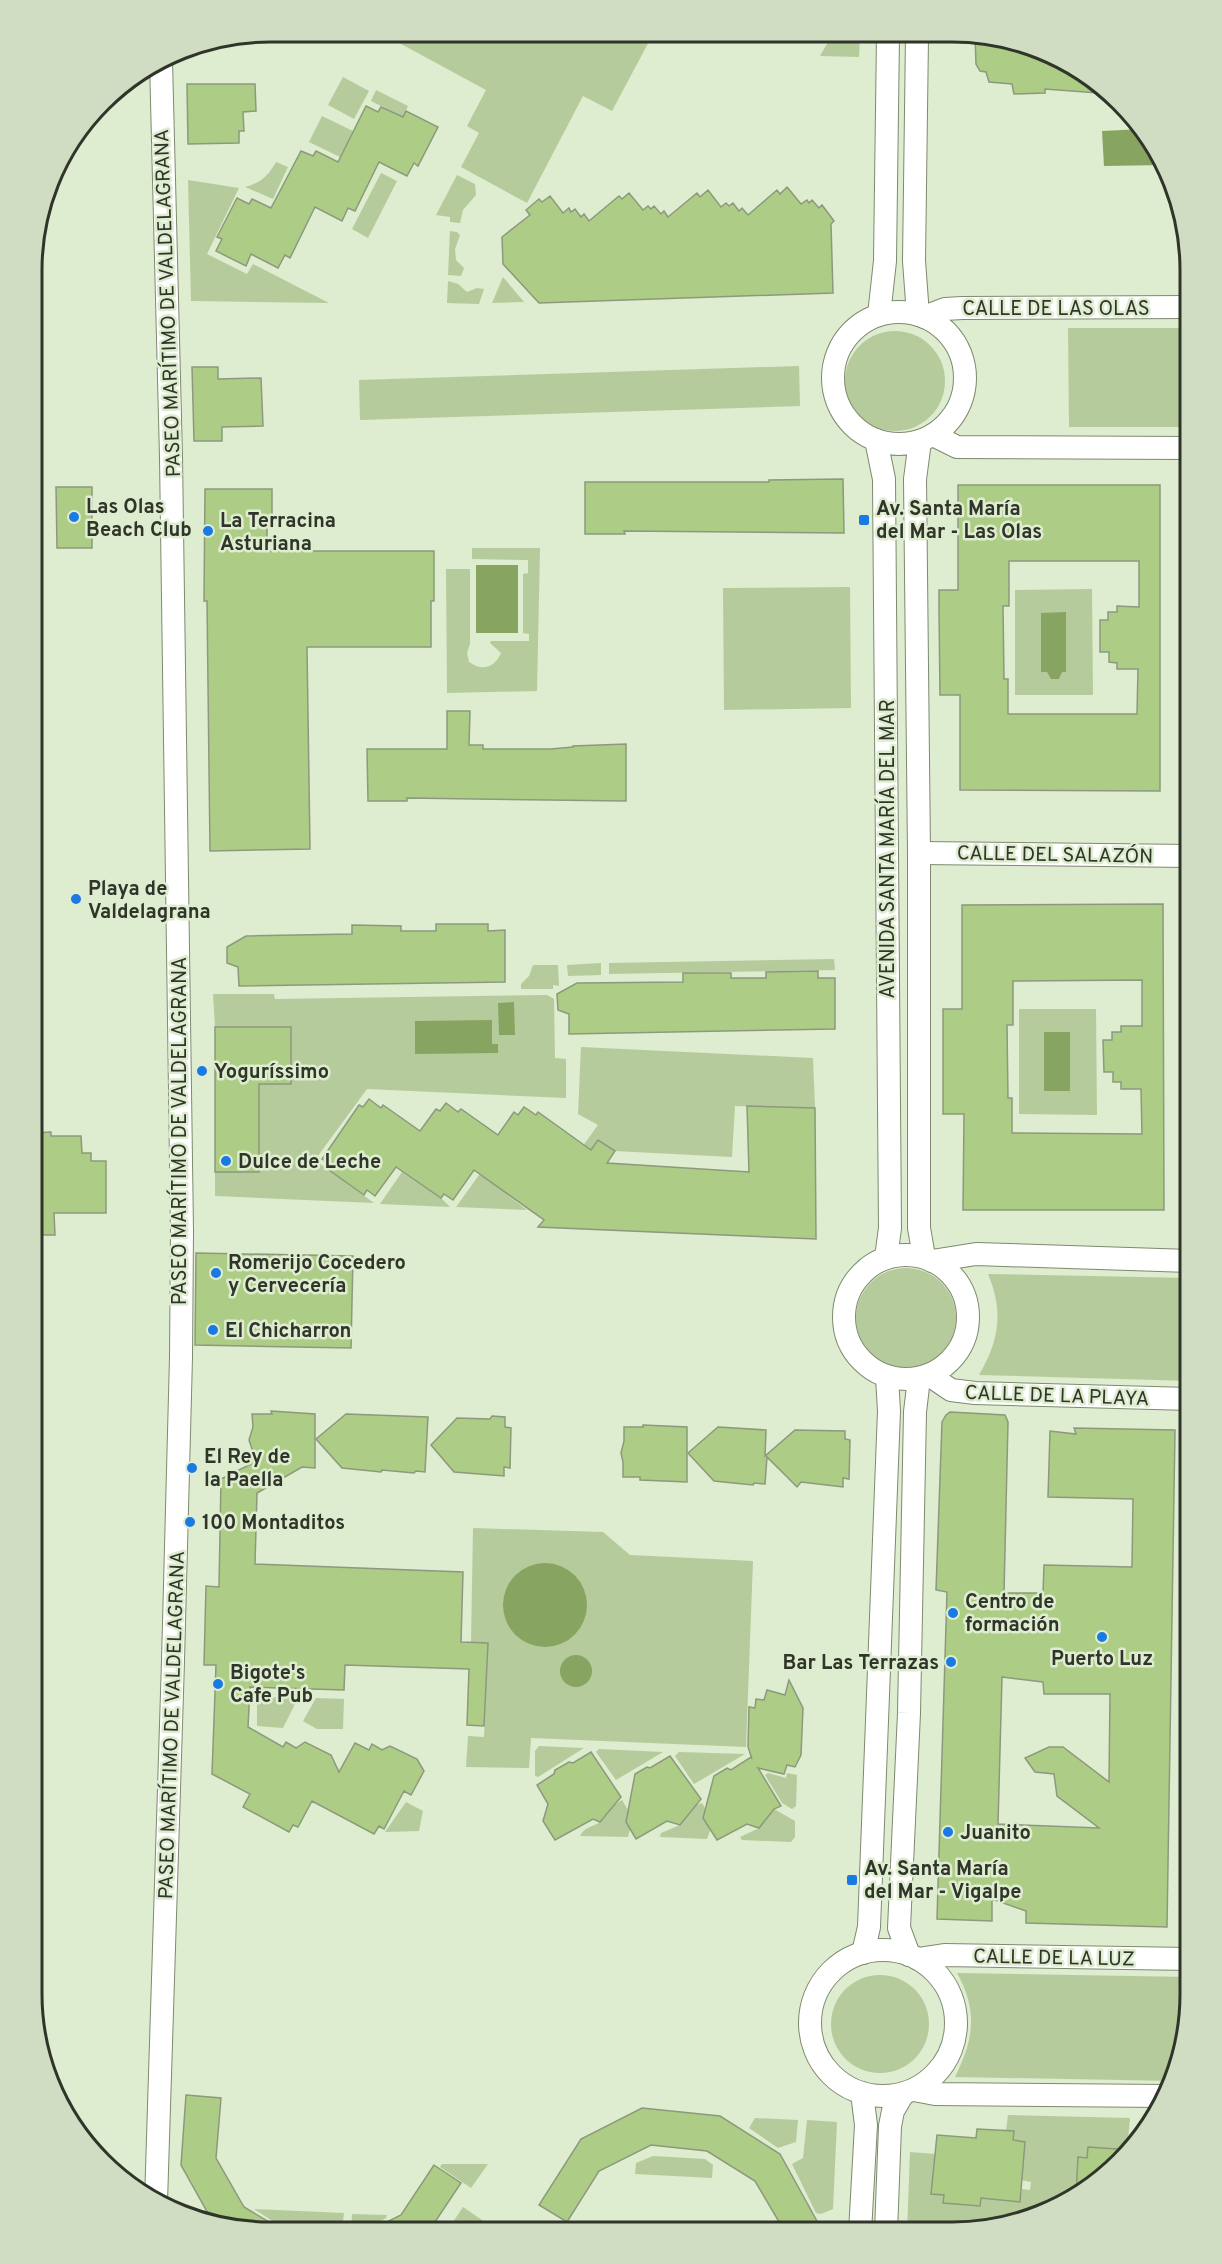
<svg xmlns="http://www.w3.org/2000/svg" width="1222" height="2264" font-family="Overpass,sans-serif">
  <rect width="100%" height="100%" fill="#deeccf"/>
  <g fill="#b6cb9c">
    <polygon points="379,32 653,34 612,111 583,96 527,203 461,167 479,133 467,126 486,90"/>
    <polygon points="832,35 860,35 859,57 820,56"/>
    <polygon points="343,77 369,91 354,119 328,105"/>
    <polygon points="376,90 408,106 403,117 371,101"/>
    <polygon points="322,116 353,131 340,157 309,142"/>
    <path d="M276,162L288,167L273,199L245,187C261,183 268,176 276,162Z"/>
    <polygon points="381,173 397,181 368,238 352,229"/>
    <polygon points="457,175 475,184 476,195 463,210 460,223 450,222 450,217 436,215"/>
    <polygon points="188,180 239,188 207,254 247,274 253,264 329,303 191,301"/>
    <polygon points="450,231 457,232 460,235 455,249 456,260 464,268 461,276 448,275"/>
    <polygon points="503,277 524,302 492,303"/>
    <polygon points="448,281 458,284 467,292 477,288 484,289 479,304 447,303"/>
    <polygon points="1068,328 1190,328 1190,427 1069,427"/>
    <circle cx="895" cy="381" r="50"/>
    <polygon points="799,366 800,406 360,420 359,380"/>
    <path d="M472,548H540L537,691L447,693L446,569H470V644L467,653L469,662C483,672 495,667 501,653L490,643L491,641H529V634L523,633V574L528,573V560L472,559Z"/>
    <polygon points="850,587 851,708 724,710 723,588"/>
    <polygon points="1092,589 1093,695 1015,695 1015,590"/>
    <polygon points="834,959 835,970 609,974 609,963"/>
    <polygon points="601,963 601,975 568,976 567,965"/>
    <polygon points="533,965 558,965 559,986 553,985 553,989 521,989 521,984 529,976"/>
    <polygon points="213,994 274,994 275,999 547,995 554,999 555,1058 566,1059 566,1098 367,1089 315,1160 374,1203 215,1196 215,1172 259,1171 259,1084 291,1084 291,1028 215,1027"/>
    <polygon points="1019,1009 1096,1009 1097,1115 1019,1114"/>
    <polygon points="581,1047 813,1058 815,1108 735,1106 732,1157 615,1151 598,1140 587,1155 551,1190 598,1125 578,1114"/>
    <polygon points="402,1172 441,1198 450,1207 380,1204"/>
    <polygon points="479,1175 484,1177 527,1210 456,1207"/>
    <circle cx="906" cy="1318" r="50"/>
    <path d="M988,1274L1190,1278V1381L979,1375C999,1341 1004,1312 988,1274Z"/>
    <polygon points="473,1528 603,1532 630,1555 753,1561 746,1747 531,1738 529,1768 466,1767 468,1736 484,1737 488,1643 471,1642"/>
    <polygon points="257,1697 298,1698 283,1728 257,1726"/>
    <polygon points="316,1698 344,1699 343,1729 317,1729 303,1721"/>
    <polygon points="539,1746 584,1748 538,1777 535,1776 535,1751"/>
    <polygon points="599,1749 663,1752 616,1780 596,1752"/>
    <polygon points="679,1752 745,1754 694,1784 675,1756"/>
    <polygon points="768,1773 786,1778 787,1773 797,1775 796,1806 792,1809 782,1803 765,1775"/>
    <path d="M622,1800L631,1815L627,1816L626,1822L630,1829L628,1837L580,1836C584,1827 593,1827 600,1822C609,1815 612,1805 622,1800Z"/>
    <polygon points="406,1802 423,1811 419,1831 385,1832"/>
    <polygon points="702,1803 711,1819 707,1820 707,1825 710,1831 707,1839 660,1837 661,1833 680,1825 694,1806"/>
    <polygon points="774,1809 795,1821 795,1837 791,1842 742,1840 740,1837 759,1828"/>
    <path d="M957,1973L1190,1977V2010L1173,2081L955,2077C974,2039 978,2011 957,1973Z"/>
    <circle cx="880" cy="2024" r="49"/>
    <polygon points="1008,2115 1130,2118 1127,2150 1088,2147 1087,2158 1078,2157 1077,2166 1085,2187 1076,2187 1076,2195 1029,2220 952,2232 907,2232 910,2152 935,2154 931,2194 944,2195 944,2203 952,2204 954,2196 973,2198 972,2205 979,2206 981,2198 1020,2202 1022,2189 1030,2190 1031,2182 1021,2180 1025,2142 1013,2140 1014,2132 1006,2131"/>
    <polygon points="755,2118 798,2120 796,2142 778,2148 749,2128"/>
    <polygon points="807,2120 837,2122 833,2209 821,2214 816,2213 792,2164 803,2158"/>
    <polygon points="653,2156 705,2159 713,2165 712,2178 635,2174 636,2163"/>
    <polygon points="442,2164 488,2164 471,2188 440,2167"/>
    <polygon points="463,2207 498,2231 447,2231"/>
    <polygon points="254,2209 344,2213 342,2231 288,2231"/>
    <polygon points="352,2214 387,2215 386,2218 361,2231 351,2231"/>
  </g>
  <g fill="#87a560">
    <polygon points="1143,129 1150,137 1164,165 1104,166 1102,131"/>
    <rect x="476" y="565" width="42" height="68"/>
    <polygon points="1066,612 1066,672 1062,672 1059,679 1051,679 1047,672 1041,672 1041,613"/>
    <polygon points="514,1002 515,1035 499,1035 498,1003"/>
    <polygon points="492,1020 492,1044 498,1044 498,1053 415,1054 415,1021"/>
    <rect x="1044" y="1032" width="26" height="59"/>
    <circle cx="545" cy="1605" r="42"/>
    <circle cx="576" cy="1671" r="16"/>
  </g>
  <g fill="#adcd86" stroke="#8c997d" stroke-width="1.5" fill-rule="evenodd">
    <polygon points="975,36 999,36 1057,56 1112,94 1045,89 1045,93 1014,94 1012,84 989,82 986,72 980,71 976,64"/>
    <polygon points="187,84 255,84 256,111 243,112 244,131 239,131 239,143 188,144"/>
    <polygon points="366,106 378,112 381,107 403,117 406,111 438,127 418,166 414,163 407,176 379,162 355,211 348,208 342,221 315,207 290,258 285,255 278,268 251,254 246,266 216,251 222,239 217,237 237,198 249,204 252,199 271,208 301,151 313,156 316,151 338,162"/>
    <polygon points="787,187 801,204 807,200 809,203 812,200 819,208 822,205 834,221 831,224 833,293 539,303 503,264 502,237 530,215 526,210 539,199 542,202 550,196 563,213 569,208 571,212 575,209 581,217 584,214 589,221 619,196 622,199 629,193 643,210 648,206 651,209 654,206 661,214 664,211 668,217 697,193 700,197 708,190 721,207 726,203 729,206 733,203 739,211 742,208 748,215 777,190 780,194"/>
    <polygon points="192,367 218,367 218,379 261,378 263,426 222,427 222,441 194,441"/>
    <polygon points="843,479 844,533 624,531 625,534 585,534 585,482 769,482 769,480"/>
    <path d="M958,485H1160V791L960,790V695H940L939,609V590H958ZM1009,561H1139V607L1117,606V612H1108V620H1100V652H1109V662L1117,663V669H1138L1137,714H1008V679H1004L1003,606H1009Z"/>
    <polygon points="56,487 92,487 92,548 57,548"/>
    <polygon points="205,489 272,489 272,516 267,516 267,551 434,551 434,601 431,601 431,647 307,647 310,849 210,851 207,601 204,601"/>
    <polygon points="447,711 470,711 469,745 483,745 483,749 551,749 573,747 573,746 626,744 626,801 407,798 407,801 368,801 367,749 447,749"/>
    <path d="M1163,904L1164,1210H963L964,1114H943V1009H962V905ZM1142,980V1026H1121V1032H1112V1040H1103L1104,1072H1113V1082H1121V1089H1141L1142,1134L1012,1133V1098H1008L1007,1025H1013V981Z"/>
    <polygon points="436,924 488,924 488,931 505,930 505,982 239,986 238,967 227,963 227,947 246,936 352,934 352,925 401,926 401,931 436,931"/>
    <polygon points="818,971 818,978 835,978 835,1029 569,1034 569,1014 558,1010 557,994 577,983 683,982 683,973 731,973 731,978 766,978 766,972"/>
    <polygon points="215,1027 291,1027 291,1084 259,1084 259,1172 215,1172"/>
    <polygon points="369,1099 381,1108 383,1105 420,1131 436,1109 440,1111 446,1103 458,1112 461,1109 498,1135 514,1112 518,1115 524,1107 536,1115 538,1112 591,1150 598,1140 615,1151 607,1163 749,1172 747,1106 815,1108 816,1239 538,1227 544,1220 474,1170 453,1200 444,1194 441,1198 396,1167 375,1196 367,1190 364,1195 329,1170 331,1165 322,1159 359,1105 363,1107"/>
    <polygon points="51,1132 51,1136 81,1136 82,1153 91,1153 91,1161 106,1161 106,1213 54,1213 55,1235 34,1235 32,1133"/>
    <polygon points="196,1253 353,1256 351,1348 195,1345"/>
    <polygon points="271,1411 315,1414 315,1468 302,1467 257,1493 255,1564 463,1572 461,1642 488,1643 484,1726 467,1725 469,1669 345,1665 344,1690 250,1687 248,1727 283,1747 286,1742 296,1748 305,1742 331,1755 339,1772 355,1743 369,1750 372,1744 382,1750 390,1746 417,1759 424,1771 411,1795 404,1791 384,1829 379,1826 374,1834 312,1801 298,1827 293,1825 289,1832 243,1807 250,1794 212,1774 216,1665 204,1665 206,1586 219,1587 221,1479 251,1464 252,1449 249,1440 253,1427 252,1414 272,1414"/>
    <path d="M950,1412L1005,1415L1008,1422L1004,1593H1043L1044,1565L1132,1567L1133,1499L1048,1497L1050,1431L1076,1434L1074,1428L1175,1430L1167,1927L1026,1923V1911L992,1899V1921L937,1919L947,1592L936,1590L942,1422L946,1415ZM1002,1677L1043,1682L1044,1694H1110L1109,1782L1063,1747H1049L1025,1758L1035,1772L1054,1774L1057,1796L1099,1828L998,1824Z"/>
    <polygon points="346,1414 428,1417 425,1472 416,1471 414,1473 382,1470 381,1472 342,1468 316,1439"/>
    <polygon points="492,1416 505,1417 505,1427 511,1428 510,1468 504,1467 504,1476 454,1472 431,1445 457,1418 490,1419"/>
    <polygon points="643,1425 687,1427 687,1482 640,1480 640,1477 623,1477 623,1462 621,1453 624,1441 624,1427 643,1427"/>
    <polygon points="718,1427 766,1430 765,1456 795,1430 845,1431 845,1439 850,1440 849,1479 843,1478 843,1487 801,1482 797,1487 767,1457 765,1484 754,1483 753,1485 714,1481 688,1453"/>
    <polygon points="789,1680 803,1708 801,1755 795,1767 787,1765 784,1774 758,1768 781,1806 774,1809 759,1828 747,1824 717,1840 703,1818 714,1776 727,1768 731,1770 751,1757 752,1759 748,1747 749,1707 755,1708 756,1699 764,1700 767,1690 785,1695"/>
    <polygon points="591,1752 621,1797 600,1822 593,1819 555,1840 543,1821 548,1804 537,1785 554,1774 555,1770 569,1762 573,1763"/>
    <polygon points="670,1756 701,1799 680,1825 667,1821 636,1839 626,1822 635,1774 647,1767 650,1768"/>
    <polygon points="186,2095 221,2098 216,2158 244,2207 284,2231 238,2230 214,2224 181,2165"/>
    <polygon points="642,2108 720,2116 780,2154 823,2232 785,2232 755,2181 707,2151 651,2145 599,2171 567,2222 539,2205 581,2139"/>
    <polygon points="977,2129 1014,2131 1013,2140 1025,2142 1020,2202 981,2198 980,2206 943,2203 944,2195 931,2194 937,2135 976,2138"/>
    <polygon points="1088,2147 1130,2150 1097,2184 1076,2195 1078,2157 1087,2158"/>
    <polygon points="434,2165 461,2183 429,2231 369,2231 401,2215"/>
  </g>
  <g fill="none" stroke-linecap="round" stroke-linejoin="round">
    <defs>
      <g id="street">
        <polyline points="917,36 914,261 918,315"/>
        <circle cx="899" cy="378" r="66"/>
        <polyline points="879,315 885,261 888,35"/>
        <polyline points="924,317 945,309 962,308 1190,307"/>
        <polyline points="933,435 957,447 1190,448"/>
        <polyline points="876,440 884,479 890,1228 886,1258"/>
        <polyline points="920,441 915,479 919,853 919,1228 924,1257"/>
        <polyline points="919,853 1190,856"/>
        <circle cx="906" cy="1317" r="62"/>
        <polyline points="932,1261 976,1254 1190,1261"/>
        <polyline points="929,1375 951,1390 975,1393 1190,1399"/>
        <circle cx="883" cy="2023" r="73"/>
        <polyline points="863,1953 869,1927 889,1411 887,1377"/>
        <polyline points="909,1955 899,1928 909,1713 915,1412 919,1378"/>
        <polyline points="918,1959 944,1955 1190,1959"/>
        <polyline points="914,2090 935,2094 1166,2096"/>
        <polyline points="156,2202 173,1661 181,1357 182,1231 171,457 161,61"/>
        <polyline points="860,2232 866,2125 862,2093"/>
        <polyline points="886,2232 890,2126 893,2111 903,2094"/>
      </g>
    </defs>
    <use href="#street" stroke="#7e8a6f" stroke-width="24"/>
    <use href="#street" stroke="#fff" stroke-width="22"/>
  </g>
  <g fill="#1a7ae3" stroke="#deeccf" stroke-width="2">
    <circle cx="74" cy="517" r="6"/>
    <rect x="858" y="514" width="12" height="12" rx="3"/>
    <circle cx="208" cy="531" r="6"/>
    <circle cx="76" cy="899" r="6"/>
    <circle cx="202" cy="1071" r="6"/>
    <circle cx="226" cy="1161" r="6"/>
    <circle cx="216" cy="1273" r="6"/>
    <circle cx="213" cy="1330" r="6"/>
    <circle cx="192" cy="1468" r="6"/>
    <circle cx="190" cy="1522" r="6"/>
    <circle cx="953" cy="1613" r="6"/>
    <circle cx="1102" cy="1637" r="6"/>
    <circle cx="951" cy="1662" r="6"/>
    <circle cx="218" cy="1684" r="6"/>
    <circle cx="948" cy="1832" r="6"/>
    <rect x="846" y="1874" width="12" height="12" rx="3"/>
  </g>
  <g text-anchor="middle" stroke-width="5" stroke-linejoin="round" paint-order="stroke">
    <g font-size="20" fill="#30352a" stroke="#deeccf">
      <text transform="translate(167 303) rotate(-92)" y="7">PASEO MARÍTIMO DE VALDELAGRANA</text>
      <text x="1056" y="315">CALLE DE LAS OLAS</text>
      <text transform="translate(887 849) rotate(-90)" y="7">AVENIDA SANTA MARÍA DEL MAR</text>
      <text transform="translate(1055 854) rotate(1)" y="7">CALLE DEL SALAZÓN</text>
      <text transform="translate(179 1131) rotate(-90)" y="7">PASEO MARÍTIMO DE VALDELAGRANA</text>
      <text transform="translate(1057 1395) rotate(2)" y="7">CALLE DE LA PLAYA</text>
      <text transform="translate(171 1725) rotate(-88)" y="7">PASEO MARÍTIMO DE VALDELAGRANA</text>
      <text transform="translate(1054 1957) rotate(1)" y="7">CALLE DE LA LUZ</text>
    </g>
    <g font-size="20" font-weight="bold" fill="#30352a" stroke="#deeccf" text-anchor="start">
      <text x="86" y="513">Las Olas<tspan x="86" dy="23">Beach Club</tspan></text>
      <text x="876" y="515">Av. Santa María<tspan x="876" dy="23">del Mar - Las Olas</tspan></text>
      <text x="220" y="527">La Terracina<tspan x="220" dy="23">Asturiana</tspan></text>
      <text x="88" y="895">Playa de<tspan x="88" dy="23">Valdelagrana</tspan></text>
      <text x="214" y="1078">Yoguríssimo</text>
      <text x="238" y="1168">Dulce de Leche</text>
      <text x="228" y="1269">Romerijo Cocedero<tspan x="228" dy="23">y Cervecería</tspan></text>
      <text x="225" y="1337">El Chicharron</text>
      <text x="204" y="1463">El Rey de<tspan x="204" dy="23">la Paella</tspan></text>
      <text x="202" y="1529">100 Montaditos</text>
      <text x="965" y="1608">Centro de<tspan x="965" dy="23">formación</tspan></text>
      <text x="1102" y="1665" text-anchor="middle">Puerto Luz</text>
      <text x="939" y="1669" text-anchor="end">Bar Las Terrazas</text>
      <text x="230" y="1679">Bigote's<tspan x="230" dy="23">Cafe Pub</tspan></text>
      <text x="960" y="1839">Juanito</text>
      <text x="864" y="1875">Av. Santa María<tspan x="864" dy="23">del Mar - Vigalpe</tspan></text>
    </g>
  </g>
  <path d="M0 0H1222V2264H0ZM270 42H952A228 228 0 0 1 1180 270V1994A228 228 0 0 1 952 2222H270A228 228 0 0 1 42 1994V270A228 228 0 0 1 270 42Z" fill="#d0ddc2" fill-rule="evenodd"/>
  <path fill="none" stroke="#30352a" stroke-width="3" d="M270 42H952A228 228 0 0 1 1180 270V1994A228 228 0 0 1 952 2222H270A228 228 0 0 1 42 1994V270A228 228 0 0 1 270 42Z"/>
</svg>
